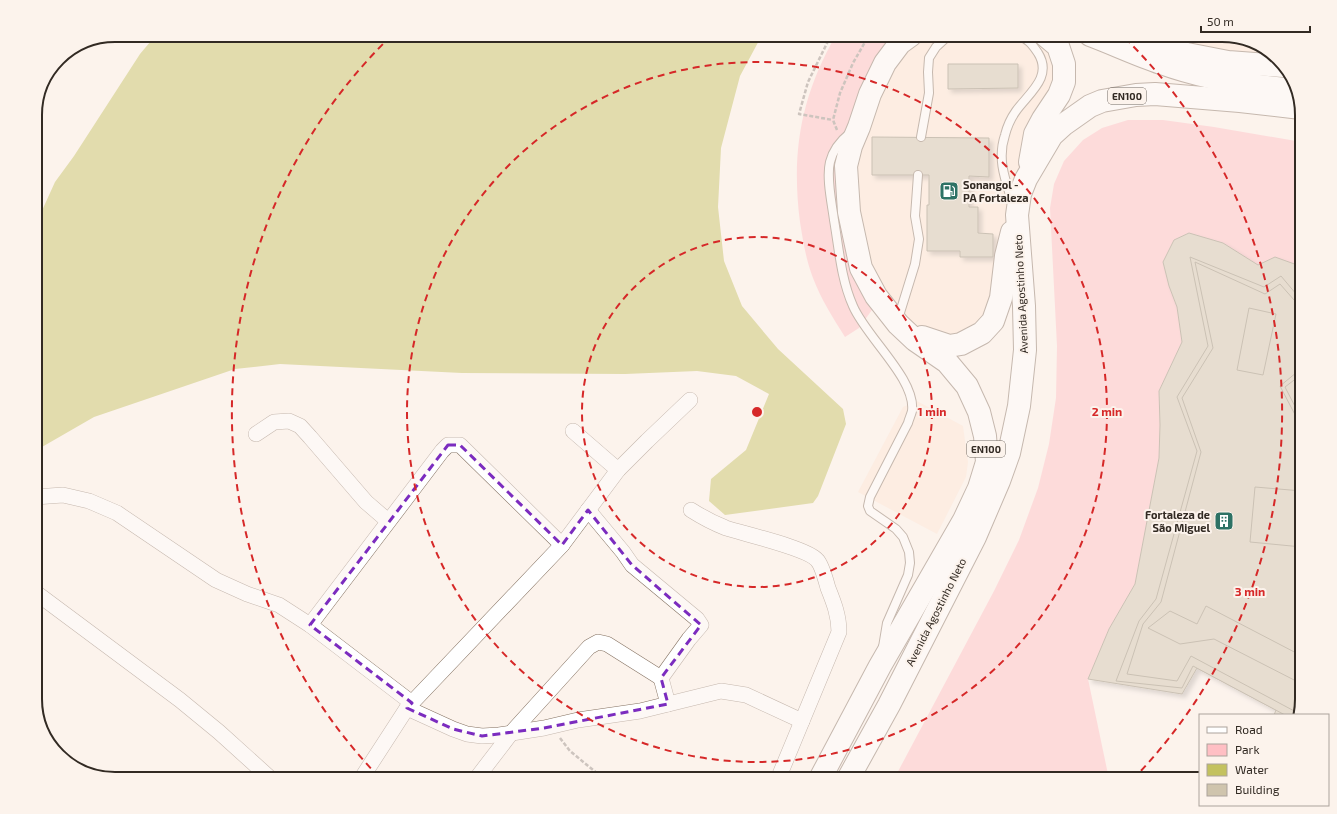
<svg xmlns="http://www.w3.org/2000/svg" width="1337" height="814" font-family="'Exo 2',sans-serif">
  <defs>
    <filter id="shadow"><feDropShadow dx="3.5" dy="3.5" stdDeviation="2" flood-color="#0004"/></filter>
  </defs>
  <rect width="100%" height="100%" fill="#fcf3ec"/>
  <g fill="#fee7d5">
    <polygon points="911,35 1045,35 1065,63 993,321 938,343 879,300 846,166"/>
    <polygon points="1124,35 1222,35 1262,46 1280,64"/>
    <polygon points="917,401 963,426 968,462 966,477 937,534 858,492 903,407"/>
  </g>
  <g fill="#ffbfc4">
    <path d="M836,35H911L846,166L879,300L859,328L845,337C833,318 821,299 813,278C806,260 803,241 800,222C791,152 801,96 836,35Z"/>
    <polygon points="1128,120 1163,120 1214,127 1302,142 1302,266 1295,268 1275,257 1258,265 1223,243 1189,233 1174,240 1163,262 1169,286 1177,307 1182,342 1159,391 1160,424 1159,458 1135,584 1109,629 1088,679 1109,779 894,779 994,591 1019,540 1038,488 1049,444 1056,398 1057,346 1050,208 1054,184 1064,161 1083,140 1102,128"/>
  </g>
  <polygon fill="#c3c15f" points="156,35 762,35 740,76 721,148 718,207 724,261 742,306 778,349 843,409 846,424 818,496 813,503 725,515 709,501 711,479 746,450 769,394 736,376 697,371 625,374 462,373 280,364 235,369 94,417 35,451 35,226 55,182 74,156 140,54"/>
  <g fill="#cfc4ad" stroke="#908670" filter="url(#shadow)">
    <polygon points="948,64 1018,64 1018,88 948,89"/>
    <polygon points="872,137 989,138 989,177 969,176 969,207 978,207 978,233 993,234 993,257 960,257 960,251 927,251 927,205 929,205 929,175 872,175"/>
    <polygon points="1189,233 1223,243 1258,265 1275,257 1300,266 1302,265 1302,699 1298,715 1274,715 1276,710 1197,668 1182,694 1088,679 1109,629 1135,584 1159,458 1160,425 1159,391 1182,342 1177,307 1169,286 1163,262 1174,240"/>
    <polygon points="1190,257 1264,287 1281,276 1302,301 1302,309 1280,284 1265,294 1195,262 1213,348 1182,398 1201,452 1161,602 1143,624 1127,674 1177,681 1191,656 1298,713 1298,715 1285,715 1193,666 1182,688 1116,681 1139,621 1156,599 1197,451 1177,397 1208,346"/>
    <polygon points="1249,308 1276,314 1263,375 1237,370"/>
    <polygon points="1302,368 1302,374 1285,387 1302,420 1302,428 1280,386"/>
    <polygon points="1255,487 1302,491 1302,547 1250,542"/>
    <polygon points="1206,606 1302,656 1302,689 1298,682 1214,639 1180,644 1148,628 1170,611 1197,624"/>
  </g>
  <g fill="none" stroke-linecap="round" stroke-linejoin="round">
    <defs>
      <g id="lane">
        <path d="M850,133C840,141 833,150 830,162C826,178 832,204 834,220C839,249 841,279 853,306C866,337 916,379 912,411C911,415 909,419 908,423L870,497L868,506L870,511L896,529L903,537L909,552L910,563L908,575L887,623L883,647"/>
        <polyline points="921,137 929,93 928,72 929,58 936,47 949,35"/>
        <path d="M1012,201C1005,179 997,159 1005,135C1007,127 1011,118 1016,111C1029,93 1053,77 1038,53C1032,44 1028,39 1018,35"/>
        <polyline points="898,319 915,264 919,239 915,216 918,175"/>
      </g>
      <g id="street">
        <polyline points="573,431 618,470"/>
        <polyline points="256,434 274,422 289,421 300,426 310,437 366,502 388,521"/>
        <polyline points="35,497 63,495 89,501 117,513 216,580 247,594 279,605 310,625 412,703"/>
        <path d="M691,510C702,517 713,523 726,528C744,534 807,548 817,560C822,565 826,581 828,588C834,603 839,616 839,632L778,779"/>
        <polyline points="35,592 180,700 219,732 271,779"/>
        <polyline points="310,625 442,451 448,445 460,445 562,545"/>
        <polyline points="661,678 668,704"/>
        <polyline points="407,708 453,729 467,734 482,736 499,735 544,728 578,720 640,711 721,691 746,695 802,721"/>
        <polyline points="361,779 407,708 562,545 618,470 647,441 690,400"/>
        <polyline points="476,779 512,732 589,647 598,642 607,644 661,678 689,639 701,625 697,619 632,565 623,552 588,510"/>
      </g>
      <g id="primary">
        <path d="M1090,35C1114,44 1137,55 1161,63C1205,79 1250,86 1296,90"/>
        <polyline points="1131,38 1187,54 1228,62 1283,66"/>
        <polyline points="1030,162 1035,134 1043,119 1059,95 1064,82 1064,64 1058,46 1045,35"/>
        <polyline points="922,337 949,346 961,344 982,333 993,321 1001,298 1006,256 1012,232"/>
        <polyline points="820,779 880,666 964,520 979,488 987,462 985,436 979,412 967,386 947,362 915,340 898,324 876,296 861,268 849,212 846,166 851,146 859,127 870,94 885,63 900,43 911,35"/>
        <polyline points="848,779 889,705 975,537 999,481 1009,453 1019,406 1025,350 1024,306 1017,215 1020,194 1026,179 1052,135 1063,125 1090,106 1102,101 1136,95 1155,94 1240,101 1301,108"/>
      </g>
    </defs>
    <use href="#lane" stroke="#857262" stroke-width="10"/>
    <use href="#street" stroke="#857262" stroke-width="16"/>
    <use href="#primary" stroke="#857262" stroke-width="24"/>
    <g stroke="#948c85" stroke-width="2.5" stroke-dasharray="4 2" stroke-linecap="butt">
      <polyline points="831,35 808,82 799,114 833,120"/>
      <polyline points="837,130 833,120 840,93 853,63 869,35"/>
      <polyline points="560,738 570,751 604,779"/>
    </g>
    <use href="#lane" stroke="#fff" stroke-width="8"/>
    <use href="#street" stroke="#fff" stroke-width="15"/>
    <use href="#primary" stroke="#fff" stroke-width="22"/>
  </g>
  <path d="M0 0H1337V814H0ZM448,445H460L562,545L588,510L632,565L701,625L661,678L668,704L544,728L482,736L453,729L407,708L412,703L310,625Z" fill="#fcf3ec" fill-opacity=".55" fill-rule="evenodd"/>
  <path fill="none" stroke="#7b2cbf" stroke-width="3" stroke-dasharray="8 5" stroke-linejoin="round" d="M448,445H460L562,545L588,510L632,565L701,625L661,678L668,704L544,728L482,736L453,729L407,708L412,703L310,625Z"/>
  <g fill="none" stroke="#d62828" stroke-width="2" stroke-dasharray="7 5">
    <circle cx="757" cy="412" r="175"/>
    <circle cx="757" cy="412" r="350"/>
    <path d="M379 777A525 525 0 0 1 389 38M1125 38A525 525 0 0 1 1135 777"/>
  </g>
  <defs>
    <symbol id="fuel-square" viewBox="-11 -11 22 22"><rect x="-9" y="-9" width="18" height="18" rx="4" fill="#2d7265" stroke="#fcf3ec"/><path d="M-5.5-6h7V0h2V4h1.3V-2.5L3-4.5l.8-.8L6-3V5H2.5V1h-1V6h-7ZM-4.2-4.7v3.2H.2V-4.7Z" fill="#fff"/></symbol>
    <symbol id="building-square" viewBox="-11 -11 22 22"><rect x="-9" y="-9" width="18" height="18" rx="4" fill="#2d7265" stroke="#fcf3ec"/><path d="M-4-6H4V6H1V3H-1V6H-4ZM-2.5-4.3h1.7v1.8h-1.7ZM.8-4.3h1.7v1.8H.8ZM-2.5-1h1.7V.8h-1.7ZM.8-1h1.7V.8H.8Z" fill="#fff"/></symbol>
  </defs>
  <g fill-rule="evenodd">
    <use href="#fuel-square" x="938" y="180" width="22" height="22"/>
    <use href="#building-square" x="1213" y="510" width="22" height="22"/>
  </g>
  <g text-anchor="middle" stroke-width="4" stroke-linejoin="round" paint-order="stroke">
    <g fill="#fcf3ec" stroke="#6f665f" stroke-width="1">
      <rect x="1108" y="88" width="38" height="16" rx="3"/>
      <rect x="967" y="441" width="38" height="16" rx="3"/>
    </g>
    <g font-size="10" font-weight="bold" fill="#322a23">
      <text x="1127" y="100">EN100</text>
      <text x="986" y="453">EN100</text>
    </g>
    <g font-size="11" font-weight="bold" fill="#322a23" stroke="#fcf3ec" text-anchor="start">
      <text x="963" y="189">Sonangol -<tspan x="963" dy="13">PA Fortaleza</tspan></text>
      <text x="1210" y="519" text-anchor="end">Fortaleza de<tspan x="1210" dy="13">São Miguel</tspan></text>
    </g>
    <g font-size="11" fill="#322a23" stroke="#fcf3ec">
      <text transform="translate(1021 294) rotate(-93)" y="4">Avenida Agostinho Neto</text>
      <text transform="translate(936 612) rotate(-63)" y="4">Avenida Agostinho Neto</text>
    </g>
  </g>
  <path d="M0 0H1337V814H0ZM115 42H1222A73 73 0 0 1 1295 115V699A73 73 0 0 1 1222 772H115A73 73 0 0 1 42 699V115A73 73 0 0 1 115 42Z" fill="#fcf3ec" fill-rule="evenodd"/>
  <path fill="none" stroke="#322a23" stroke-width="2" d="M115 42H1222A73 73 0 0 1 1295 115V699A73 73 0 0 1 1222 772H115A73 73 0 0 1 42 699V115A73 73 0 0 1 115 42Z"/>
  <circle cx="757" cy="412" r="6" fill="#d62828" stroke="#fcf3ec" stroke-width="2"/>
  <g font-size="12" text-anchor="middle" font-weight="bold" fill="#d62828" stroke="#fcf3ec" stroke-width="4" stroke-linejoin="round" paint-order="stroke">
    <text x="932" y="416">1 min</text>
    <text x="1107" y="416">2 min</text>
    <text x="1250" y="596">3 min</text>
  </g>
  <rect x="1199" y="714" width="130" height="92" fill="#fcf3ec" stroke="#aba39c"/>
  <rect x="1207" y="727" width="20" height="6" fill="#ffffff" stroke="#aba39c"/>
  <text x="1235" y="734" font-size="12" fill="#322a23">Road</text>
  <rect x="1207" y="744" width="20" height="12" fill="#ffbfc4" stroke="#aba39c"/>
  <text x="1235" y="754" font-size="12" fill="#322a23">Park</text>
  <rect x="1207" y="764" width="20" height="12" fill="#c3c15f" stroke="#aba39c"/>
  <text x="1235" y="774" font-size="12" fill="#322a23">Water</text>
  <rect x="1207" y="784" width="20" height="12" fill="#cfc4ad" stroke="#aba39c"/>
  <text x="1235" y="794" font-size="12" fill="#322a23">Building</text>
  <path d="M1201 26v6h109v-6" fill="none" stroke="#322a23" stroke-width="2"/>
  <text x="1207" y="26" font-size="12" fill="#322a23" stroke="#fcf3ec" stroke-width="3" paint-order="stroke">50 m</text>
</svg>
